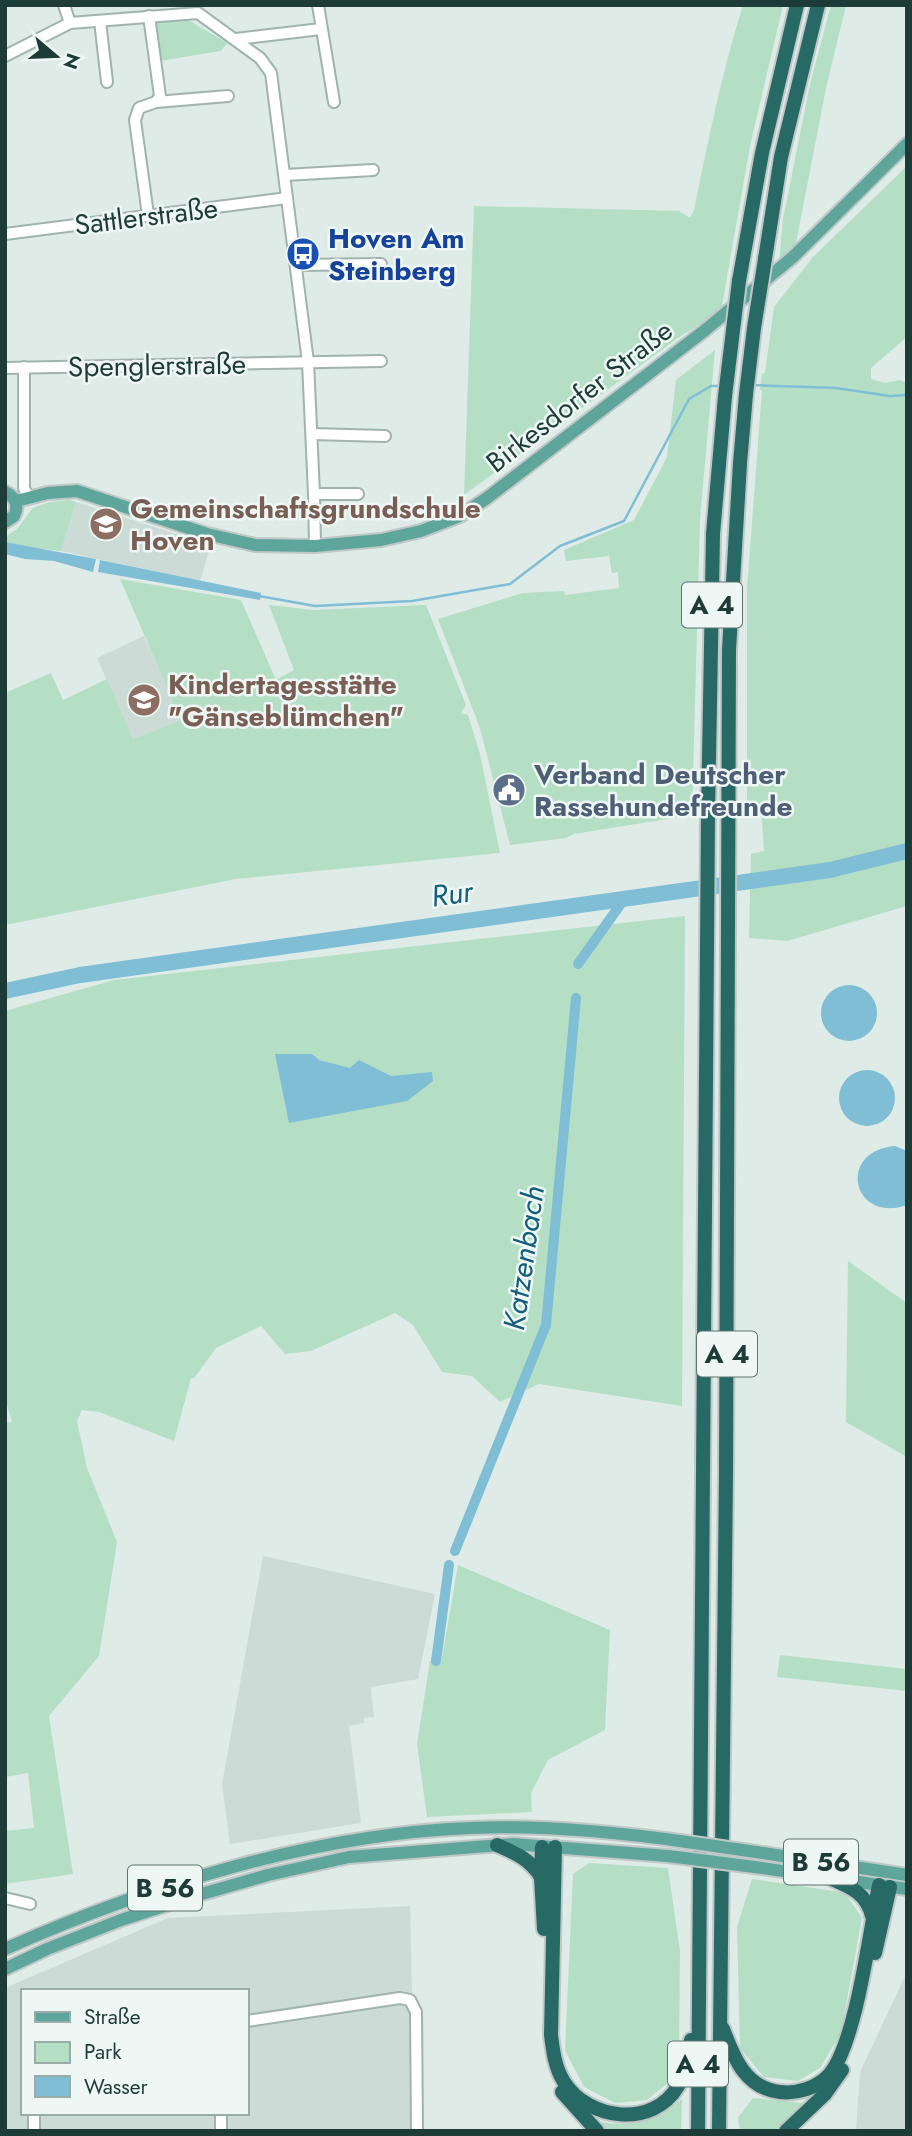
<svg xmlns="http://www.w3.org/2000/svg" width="912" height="2136" font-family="Jost,sans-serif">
  <rect width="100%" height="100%" fill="#deebe7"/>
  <g fill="#ccdbd6" fill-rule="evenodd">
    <polygon points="76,502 211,545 200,581 61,551"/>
    <polygon points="144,636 182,720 133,739 97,658"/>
    <polygon points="263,1556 435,1594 418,1679 371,1687 374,1717 364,1718 364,1723 349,1726 361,1823 230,1844 222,1784"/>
    <path d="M410,1906L415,2131H5V1988L168,1918ZM23,1991H247V2113H23Z"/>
    <polygon points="907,1972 907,2131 856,2131 860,2072"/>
  </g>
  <g fill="#b4dfc5">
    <path d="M743,5H783L750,146L721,311L678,338L464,495L474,206L679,211L690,218L694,210C708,141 722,72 743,5Z"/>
    <polygon points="831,5 846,5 826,88 796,243 779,263 783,219 810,84"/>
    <polygon points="163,19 190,21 227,43 221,51 160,61 154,25"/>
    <polygon points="907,166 907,337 871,368 871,379 885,383 900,380 907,383 907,906 787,941 749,938 751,854 764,851 761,805 747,808 747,589 762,390 760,390 762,374 765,373 774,307 813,257"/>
    <polygon points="715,350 700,519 692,815 574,834 566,838 510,845 480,728 438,619 523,593 564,591 565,595 619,588 618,572 612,573 609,556 566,561 564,550 634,520 667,457 676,380"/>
    <polygon points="69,500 76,502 61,551 25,547 5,542 5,537 17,529 33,508 50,502"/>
    <polygon points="120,579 241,600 276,680 294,670 269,605 313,610 426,605 466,705 461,713 468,715 480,754 500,853 236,879 5,925 5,693 51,673 63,700 107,679 133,739 181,720"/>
    <polygon points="685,916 682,1406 539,1384 500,1402 472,1376 442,1372 413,1325 395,1313 311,1351 285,1354 261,1326 216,1348 194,1378 191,1378 174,1441 99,1412 82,1410 77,1421 87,1468 117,1542 99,1656 49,1716 73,1874 5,1884 5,1831 34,1828 28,1773 6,1777 5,1773 5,1423 12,1422 5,1398 5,1011 114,980"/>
    <polygon points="848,1261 907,1303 907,1457 846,1422"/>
    <polygon points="458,1565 610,1630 605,1730 548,1760 531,1793 532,1812 427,1817 417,1744 430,1661 441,1663"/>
    <polygon points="780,1655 907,1669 907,1691 777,1677"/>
    <polygon points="589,1863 668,1868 680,1951 679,2057 669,2082 647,2100 615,2103 584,2087 565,2050 573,1874"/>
    <polygon points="752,1879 841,1892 848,1897 862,1918 841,2033 820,2068 798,2081 764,2077 740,2048 737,1927"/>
    <polygon points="753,2098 804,2103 774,2131 740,2131 738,2118"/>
    <path d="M682,2099L681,2131H604L593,2121C638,2128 645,2123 682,2099Z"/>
  </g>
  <g fill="#80bed6">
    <polygon points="5,542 96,559 93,572 54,561 25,559 5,554"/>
    <polygon points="100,560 261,593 260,600 98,572"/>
    <circle cx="849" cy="1013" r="28"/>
    <polygon points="275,1054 312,1054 319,1060 350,1068 359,1060 391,1076 432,1072 433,1081 407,1101 289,1123"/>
    <circle cx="867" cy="1098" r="28"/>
    <path d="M895,1146L907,1151V1205C852,1224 836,1151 895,1146Z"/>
  </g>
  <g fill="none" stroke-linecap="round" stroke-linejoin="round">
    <g stroke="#80bed6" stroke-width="2.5">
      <polyline points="751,385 836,388 890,396 907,395"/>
      <polyline points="259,596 315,606 412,601 510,584 560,546 624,521 689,399 711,386 719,386"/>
    </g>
    <g stroke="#80bed6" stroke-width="10">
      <polyline points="578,964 625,898"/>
      <polyline points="455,1551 546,1325 576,998"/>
      <polyline points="436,1661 449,1565"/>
    </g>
    <polyline stroke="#80bed6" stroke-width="16" points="5,991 80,975 830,870 907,851"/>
    <defs>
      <g id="minor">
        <polyline points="64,5 70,23"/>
        <polyline points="318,5 334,102"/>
        <polyline points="149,16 160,96 156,102"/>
        <polyline points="100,21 107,82"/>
        <polyline points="236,39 321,29"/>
        <polyline points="5,56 70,23 198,13 260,58 271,73 308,362 314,494 315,546"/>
        <polyline points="285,175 373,170"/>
        <polyline points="148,215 135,120 139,108 156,102 228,96"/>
        <polyline points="5,234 287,198"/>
        <polyline points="297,265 381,264"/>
        <polyline points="24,367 24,488 28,497"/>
        <polyline points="5,368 381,361"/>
        <polyline points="312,434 385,436"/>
        <polyline points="314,494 358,494"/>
        <polyline points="5,1898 30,1904"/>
        <polyline points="247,2021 400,1998 410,2000 416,2012 417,2131"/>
        <polyline points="34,2113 34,2131"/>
        <polyline points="221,2113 221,2131"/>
      </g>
      <g id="major">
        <path d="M5,492C16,497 19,506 14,516L5,522"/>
        <polyline points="16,501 48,493 77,491 207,534 255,545 315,546 381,540 421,531 460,516 487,498 704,331 793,257 907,144"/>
        <polyline points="756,1852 907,1875"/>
        <polyline points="755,1867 907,1889"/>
        <path d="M5,1949C146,1886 315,1834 470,1828C541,1825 616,1832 687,1842"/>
        <polyline points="5,1969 47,1949 121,1920 198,1895 268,1875 349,1857 513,1844 668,1856"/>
      </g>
      <g id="highway">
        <polyline points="765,259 781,157 818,5"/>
        <polyline points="739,281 762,153 797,5"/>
        <path d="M497,1845C515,1853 530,1859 541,1877"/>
        <polyline points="542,1847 541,1877 544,1929"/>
        <path d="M555,1847L551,2035C553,2051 555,2068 564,2082C588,2120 653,2129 678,2086C686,2072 688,2056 691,2040"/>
        <path d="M832,1879C851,1887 867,1894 872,1916"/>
        <polyline points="875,1953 890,1887"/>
        <path d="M723,2029C734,2058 745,2088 780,2092C797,2094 817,2088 829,2075C856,2044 870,1930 879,1885"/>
        <polyline points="562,2092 597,2131"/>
        <polyline points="698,2131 708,815 713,534 725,396"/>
        <polyline points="719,2131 726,1474 729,650 740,463 746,394"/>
        <polyline points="786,2131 825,2094 842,2070"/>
      </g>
    </defs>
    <use href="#minor" stroke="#a1b3af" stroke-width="14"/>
    <use href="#major" stroke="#c0c8c7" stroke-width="16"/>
    <use href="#highway" stroke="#c0c8c7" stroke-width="18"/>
    <use href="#minor" stroke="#fff" stroke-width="10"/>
    <use href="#major" stroke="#5ea59b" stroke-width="12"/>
    <use href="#highway" stroke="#276a65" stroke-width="14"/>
    <defs>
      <g id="major-bridge">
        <polyline points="687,1842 756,1852"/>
        <polyline points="668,1856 755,1867"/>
      </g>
      <g id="highway-bridge">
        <polyline points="746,394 754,328 765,259"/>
        <polyline points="725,396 739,281"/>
      </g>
    </defs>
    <use href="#major-bridge" stroke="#c0c8c7" stroke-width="16" stroke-linecap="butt"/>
    <use href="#highway-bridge" stroke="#c0c8c7" stroke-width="18" stroke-linecap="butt"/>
    <use href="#major-bridge" stroke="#5ea59b" stroke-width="12"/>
    <use href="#highway-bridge" stroke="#276a65" stroke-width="14"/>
  </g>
  <defs>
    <symbol id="bus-disc" viewBox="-11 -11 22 22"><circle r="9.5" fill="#1a4fb4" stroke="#eef7f4"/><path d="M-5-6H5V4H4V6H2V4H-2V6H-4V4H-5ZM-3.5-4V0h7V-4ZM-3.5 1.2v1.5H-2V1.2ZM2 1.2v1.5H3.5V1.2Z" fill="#fff"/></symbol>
    <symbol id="school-disc" viewBox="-11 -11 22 22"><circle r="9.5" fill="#8d6e63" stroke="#eef7f4"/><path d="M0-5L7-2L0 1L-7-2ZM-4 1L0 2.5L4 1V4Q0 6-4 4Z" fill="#fff"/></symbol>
    <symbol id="civic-disc" viewBox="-11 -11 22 22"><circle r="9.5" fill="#5c6f8a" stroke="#eef7f4"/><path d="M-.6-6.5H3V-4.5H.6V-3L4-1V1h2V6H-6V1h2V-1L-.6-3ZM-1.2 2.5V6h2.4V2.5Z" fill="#fff"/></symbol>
  </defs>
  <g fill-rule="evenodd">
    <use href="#bus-disc" x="284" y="235" width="38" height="38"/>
    <use href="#school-disc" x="87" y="505" width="38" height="38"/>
    <use href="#school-disc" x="125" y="681" width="38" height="38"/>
    <use href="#civic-disc" x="490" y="771" width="38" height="38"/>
  </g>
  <g text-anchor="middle" stroke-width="5" stroke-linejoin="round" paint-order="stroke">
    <g fill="#eef7f4" stroke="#5c7470" stroke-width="2">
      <rect x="682" y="582.5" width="60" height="45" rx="5"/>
      <rect x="697" y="1331.5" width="60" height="45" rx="5"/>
      <rect x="784" y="1839.5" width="74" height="45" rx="5"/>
      <rect x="128" y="1865.5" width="74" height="45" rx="5"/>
      <rect x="668" y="2041.5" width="60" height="45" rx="5"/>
    </g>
    <g font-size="26" font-weight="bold" fill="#1e3c37">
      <text x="712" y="614">A 4</text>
      <text x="727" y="1363">A 4</text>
      <text x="821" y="1871">B 56</text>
      <text x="165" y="1897">B 56</text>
      <text x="698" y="2073">A 4</text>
    </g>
    <g font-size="28" fill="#1e3c37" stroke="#eef7f4">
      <text transform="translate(146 216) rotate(-7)" y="10">Sattlerstraße</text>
      <text transform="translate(157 365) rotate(-1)" y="10">Spenglerstraße</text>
      <text transform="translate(579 396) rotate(-38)" y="10">Birkesdorfer Straße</text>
    </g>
    <g font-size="28" font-weight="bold" fill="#164399" stroke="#eef7f4" text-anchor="start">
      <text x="328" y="248">Hoven Am<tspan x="328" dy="32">Steinberg</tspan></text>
    </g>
    <g font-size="28" font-weight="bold" fill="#785e54" stroke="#eef7f4" text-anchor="start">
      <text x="130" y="518">Gemeinschaftsgrundschule<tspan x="130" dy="32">Hoven</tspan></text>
      <text x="168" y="694">Kindertagesstätte<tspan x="168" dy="32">"Gänseblümchen"</tspan></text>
    </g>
    <g font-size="28" font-weight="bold" fill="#4e5e75" stroke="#eef7f4" text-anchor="start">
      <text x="534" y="784">Verband Deutscher<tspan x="534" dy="32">Rassehundefreunde</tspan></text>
    </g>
    <g font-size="30" font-style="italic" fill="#135e7c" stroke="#eef7f4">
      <text transform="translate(452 894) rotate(-8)" y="10">Rur</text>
      <text transform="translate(524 1258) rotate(-82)" y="10">Katzenbach</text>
    </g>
  </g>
  <rect width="912" height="2136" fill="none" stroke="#1e3c37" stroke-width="14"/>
  <rect x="21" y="1989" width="228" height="126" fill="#eef7f4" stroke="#9baca8" stroke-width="2"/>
  <rect x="35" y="2012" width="35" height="10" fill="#5ea59b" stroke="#9baca8" stroke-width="2"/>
  <text x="84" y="2024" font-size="21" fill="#1e3c37">Straße</text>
  <rect x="35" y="2042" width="35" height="21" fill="#b4dfc5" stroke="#9baca8" stroke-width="2"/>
  <text x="84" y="2059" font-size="21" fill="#1e3c37">Park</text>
  <rect x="35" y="2076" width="35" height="21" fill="#80bed6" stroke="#9baca8" stroke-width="2"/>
  <text x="84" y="2094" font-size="21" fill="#1e3c37">Wasser</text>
  <g transform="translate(56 56) rotate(109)" stroke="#eef7f4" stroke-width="5" paint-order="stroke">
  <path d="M0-5L12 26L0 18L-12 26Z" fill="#1e3c37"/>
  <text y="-10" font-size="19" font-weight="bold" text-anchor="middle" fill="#1e3c37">N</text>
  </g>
</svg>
